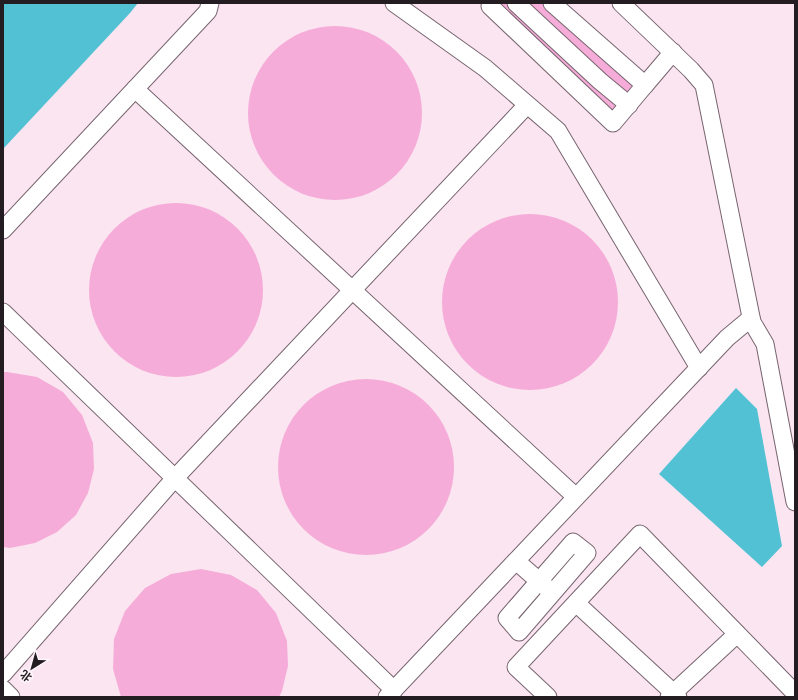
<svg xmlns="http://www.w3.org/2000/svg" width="798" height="700" font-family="'Fira Sans','Noto Sans SC',sans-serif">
  <rect width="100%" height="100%" fill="#fae5f1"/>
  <g fill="#53c1d4">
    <polygon points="3,3 138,3 130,13 3,149"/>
    <polygon points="736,388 757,409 782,546 762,567 659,474"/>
  </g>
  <g fill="#f6acd9">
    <polygon points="484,3 559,3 650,85 613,129"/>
    <circle cx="335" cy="113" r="87"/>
    <circle cx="176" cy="290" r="87"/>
    <circle cx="530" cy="302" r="88"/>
    <polygon points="3,372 7,372 37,377 63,392 82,415 93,443 94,469 88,493 76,515 57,532 35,543 10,548 3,547"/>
    <circle cx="366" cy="467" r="88"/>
    <polygon points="201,569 231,575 257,590 276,613 287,641 288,666 282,691 279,697 121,697 113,669 114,639 125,611 145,588 171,574"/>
  </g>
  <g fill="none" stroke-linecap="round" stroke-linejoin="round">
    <defs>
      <g id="minor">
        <polyline points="394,3 485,68 558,131 699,368"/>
        <polyline points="492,3 490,6 613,123 645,85 552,3"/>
        <polyline points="516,3 600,81 629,105"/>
        <polyline points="621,3 691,70 704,85 752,322 765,344 795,502"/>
        <polyline points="645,85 673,52"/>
        <polyline points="135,89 576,497"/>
        <polyline points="3,230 208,11 210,3"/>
        <polyline points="3,312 394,690"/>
        <polygon points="573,542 587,553 519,632 507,618"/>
        <polyline points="516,561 547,588"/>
        <polyline points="576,603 678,697"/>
        <polyline points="3,674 175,478 527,105"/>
        <polyline points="3,689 11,697"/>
        <polyline points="387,697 727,338 751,318"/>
        <polyline points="548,697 516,667 640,534 795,693"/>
        <polyline points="669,697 737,634"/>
      </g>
    </defs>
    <use href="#minor" stroke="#77656f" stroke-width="19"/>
    <use href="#minor" stroke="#fff" stroke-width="17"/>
  </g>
  <rect width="798" height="700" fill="none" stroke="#231c20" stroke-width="8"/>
  <g transform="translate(32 668) rotate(217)" stroke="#fff6fb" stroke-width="3" paint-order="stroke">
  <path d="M0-3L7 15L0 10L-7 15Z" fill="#231c20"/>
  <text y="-6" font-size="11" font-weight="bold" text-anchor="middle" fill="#231c20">北</text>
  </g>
</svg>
